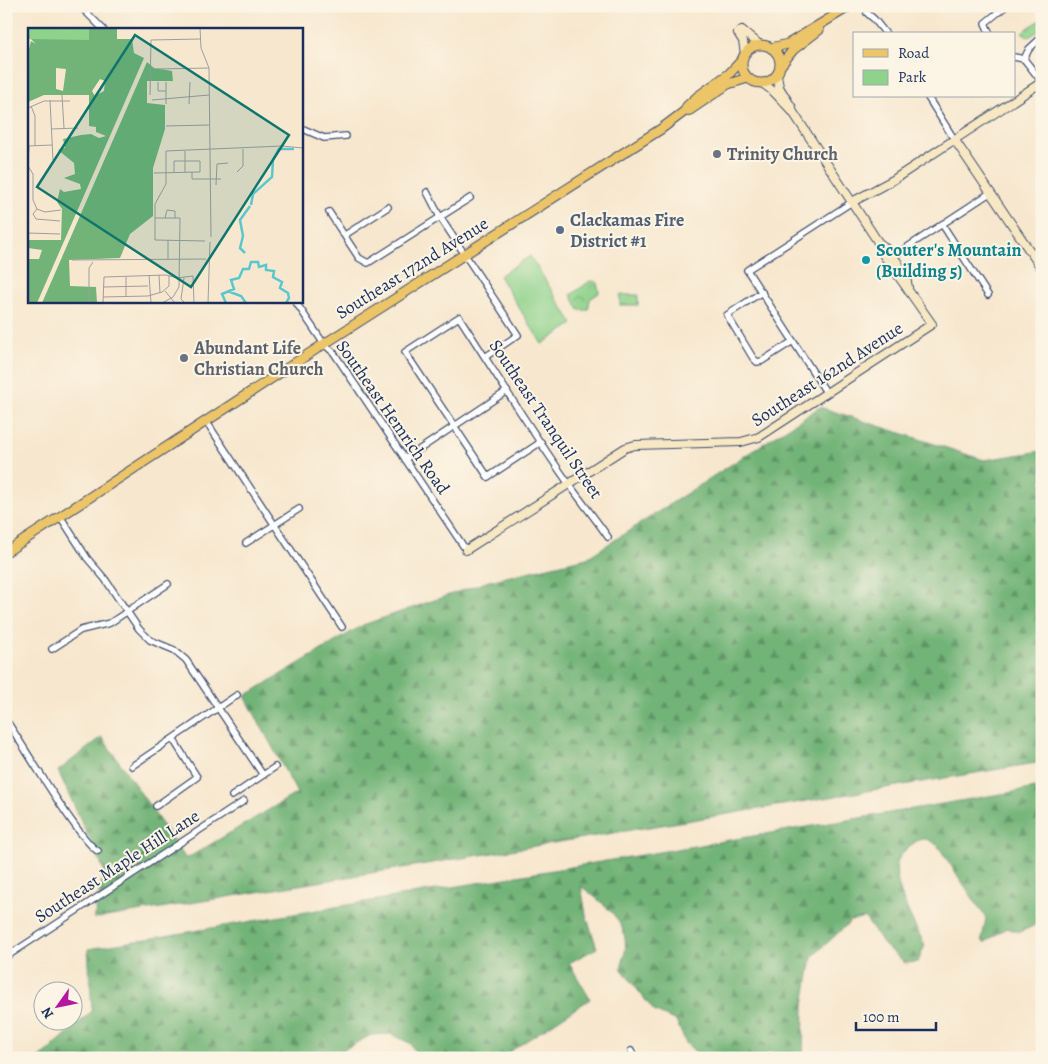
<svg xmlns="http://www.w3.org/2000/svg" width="1048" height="1064" font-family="Alegreya,serif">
  <defs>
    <pattern id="forest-firs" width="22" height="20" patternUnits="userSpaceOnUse" patternTransform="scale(1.25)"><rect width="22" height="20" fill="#72b477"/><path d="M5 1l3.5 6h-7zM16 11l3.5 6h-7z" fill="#5d9365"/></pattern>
    <pattern id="park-crowns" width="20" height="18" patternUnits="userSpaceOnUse" patternTransform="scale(1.25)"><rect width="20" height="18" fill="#8ed28b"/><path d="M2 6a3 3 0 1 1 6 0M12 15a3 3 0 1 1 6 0" fill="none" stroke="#73ab75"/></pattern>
  </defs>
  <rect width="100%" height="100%" fill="#fcf5e5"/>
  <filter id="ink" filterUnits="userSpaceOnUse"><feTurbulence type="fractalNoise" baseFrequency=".02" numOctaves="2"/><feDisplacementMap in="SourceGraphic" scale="10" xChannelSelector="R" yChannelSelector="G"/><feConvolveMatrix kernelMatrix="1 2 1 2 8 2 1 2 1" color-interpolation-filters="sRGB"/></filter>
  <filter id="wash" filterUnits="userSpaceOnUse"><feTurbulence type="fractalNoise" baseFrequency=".0096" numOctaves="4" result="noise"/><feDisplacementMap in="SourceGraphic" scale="20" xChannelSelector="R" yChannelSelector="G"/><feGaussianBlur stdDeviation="1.12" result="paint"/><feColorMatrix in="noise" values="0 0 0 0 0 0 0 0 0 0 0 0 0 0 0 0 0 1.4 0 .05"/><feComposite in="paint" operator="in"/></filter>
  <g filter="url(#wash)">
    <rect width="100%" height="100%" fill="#f7e7ce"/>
    <g fill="#8ed28b" stroke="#548074">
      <polygon points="1042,19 1042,29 1029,37 1022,32"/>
      <polygon points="530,256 573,324 542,344 499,276"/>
      <rect x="620" y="295" width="18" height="10"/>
    </g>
    <g fill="url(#forest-firs)" stroke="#46726a">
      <polygon points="820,407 984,460 1042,451 1042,762 94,919 104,870 58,771 102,737 186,859 297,793 245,696 363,625 489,581 587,558"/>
      <path d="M1042,787V922L1020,932L1006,928L984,943L982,939L986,918L938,846C930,839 923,836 914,843C907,848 902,852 898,860C890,881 915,926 925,945L918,962L905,963L884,945L865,918L851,921L812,957L804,1005L803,1058H785L782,1054L769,1052L763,1058H702L686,1043L676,1021L654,1011L621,968C636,926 611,910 581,886L586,915L597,948L569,963L590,999L500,1058H419L410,1043L390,1034L371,1035L328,1058H40L92,1011L88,949Z"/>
    </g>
    <polygon fill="url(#park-crowns)" stroke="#548074" points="590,281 597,282 599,293 590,299 588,310 579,310 571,295"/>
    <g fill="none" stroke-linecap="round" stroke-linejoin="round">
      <polyline stroke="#5ac7cd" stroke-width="2" points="99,6 101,9 112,6"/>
    </g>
  </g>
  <g filter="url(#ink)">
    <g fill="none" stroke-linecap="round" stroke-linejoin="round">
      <defs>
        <g id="street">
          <polyline points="80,6 103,29"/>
          <polyline points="867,13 874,19 886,34"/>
          <polyline points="990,34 985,23 1006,6"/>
          <polyline points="1014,57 1024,59 1042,82"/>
          <polyline points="1024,59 1029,49 1042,37"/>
          <polyline points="927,96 954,139"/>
          <polyline points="301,128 324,138 346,136"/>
          <polyline points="427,192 440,217 518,335 485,357"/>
          <polyline points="329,212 359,258 368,263 470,198"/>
          <polyline points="942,224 988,295"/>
          <polyline points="345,235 388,207"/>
          <polyline points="892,257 990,193"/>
          <polyline points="762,292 727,315 753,358 757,362 762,361 793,341"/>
          <polyline points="295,301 324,344 334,353 466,550"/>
          <polyline points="826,392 747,270 852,202"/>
          <polyline points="206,421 342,627"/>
          <path d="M541,442L488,477L405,352L459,317C497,375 533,435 574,491C585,506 597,521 608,537"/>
          <polyline points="405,459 507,391"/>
          <polyline points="60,516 87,558 105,579 139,629 150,640 174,650 186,660 263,775"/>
          <polyline points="246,543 299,509"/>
          <polyline points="52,649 81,630 110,623 168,584"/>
          <path d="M6,720C22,743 80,842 98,851"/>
          <polyline points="132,766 237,695"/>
          <polyline points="232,796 275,767"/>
          <polyline points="156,806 197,777 173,739"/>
          <polyline points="6,957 244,801"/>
          <polyline points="631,1051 635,1058"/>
        </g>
        <g id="secondary">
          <polyline points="745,54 743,41 738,33 742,30 760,45"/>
          <polyline points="777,75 779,87 792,108"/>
          <polyline points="954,139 1042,269"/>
          <polyline points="852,202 893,180 1042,82"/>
          <path d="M878,242C891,251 906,271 908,287"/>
          <polyline points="466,550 625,448 635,445 741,442 759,437 932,324 880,250 878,242 793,112 773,91 762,83"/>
        </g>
        <g id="primary">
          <circle cx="761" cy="64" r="19"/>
          <polyline points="771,48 788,44 850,6"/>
          <polyline points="781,65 793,50 819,30"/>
          <polyline points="685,111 690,110 728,84 748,78"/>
          <polyline points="6,552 324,344 661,129 685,111 687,106 697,97 729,74 742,60"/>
        </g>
      </defs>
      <use href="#street" stroke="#3c4b6f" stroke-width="8"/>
      <use href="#secondary" stroke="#3c4b6f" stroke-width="10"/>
      <use href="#primary" stroke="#3c4b6f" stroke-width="11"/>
      <use href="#street" stroke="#fff" stroke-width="5.5"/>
      <use href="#secondary" stroke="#f7e8c3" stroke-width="8"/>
      <use href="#primary" stroke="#ecc569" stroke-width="9"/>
    </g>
  </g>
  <g fill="#6b7280" stroke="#fcf5e5" stroke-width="2">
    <circle cx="717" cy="154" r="5"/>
    <circle cx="184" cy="358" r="5"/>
  </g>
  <circle fill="#5c6f8a" stroke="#fcf5e5" stroke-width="2" cx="560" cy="230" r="5"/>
  <circle fill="#0f9aa8" stroke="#fcf5e5" stroke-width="2" cx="866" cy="260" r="5"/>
  <g text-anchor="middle" stroke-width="4" stroke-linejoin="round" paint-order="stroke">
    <g font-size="18" font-weight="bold" fill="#5b616d" stroke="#fcf5e5" text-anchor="start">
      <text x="727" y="160">Trinity Church</text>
      <text x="194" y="354">Abundant Life<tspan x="194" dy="21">Christian Church</tspan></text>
    </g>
    <g font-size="18" font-weight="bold" fill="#4e5e75" stroke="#fcf5e5" text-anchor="start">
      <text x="570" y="226">Clackamas Fire<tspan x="570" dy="21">District #1</tspan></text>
    </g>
    <g font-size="18" font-weight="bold" fill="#0d838f" stroke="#fcf5e5" text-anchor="start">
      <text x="876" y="256">Scouter's Mountain<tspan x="876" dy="21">(Building 5)</tspan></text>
    </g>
    <g font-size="18" fill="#1b2f5e" stroke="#fcf5e5">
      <text transform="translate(412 268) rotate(-32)" y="6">Southeast 172nd Avenue</text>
      <text transform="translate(827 374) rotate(-33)" y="6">Southeast 162nd Avenue</text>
      <text transform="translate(393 417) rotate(55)" y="6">Southeast Hemrich Road</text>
      <text transform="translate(546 419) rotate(56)" y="6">Southeast Tranquil Street</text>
      <text transform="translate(117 866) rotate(-33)" y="6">Southeast Maple Hill Lane</text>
    </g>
  </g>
  <g transform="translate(28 28)">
    <rect width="275" height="275" fill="#f7e7ce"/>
    <path d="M0,0H89V11H104L106,25L116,30L9,275H0V231H11L14,222L0,220V212H33L34,181L29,174L32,161L36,164L53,161L52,156L36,150L47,146L46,135L30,122L37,120L35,111L53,107L63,106L71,110L78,108L68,104V99L61,98V67H16L0,74V25L3,13L8,16L2,10ZM28,40L38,41L35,63L28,61ZM72,51L77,53L76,63L67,68L64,63ZM119,34L126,40L144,43L145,53H119V75L137,77V101L125,140V188L102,206L92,230L41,232L42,258L68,259L69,275H14Z" fill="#72b477" fill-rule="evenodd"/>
    <path d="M0,0H61V12L0,11Z" fill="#8ed28b"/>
    <path fill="none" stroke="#5ac7cd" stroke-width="2.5" d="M223,177L225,166L244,149L245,132L251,121H266M217,225L212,220L215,208L212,192L222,178M202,264L213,268L218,275M198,275L194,266L206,261L203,252L211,250L215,241H221L223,234H230L231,239L238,237V242L246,243L245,249L254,254L252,260L260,265L261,270L258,275"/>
    <path fill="none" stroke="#9f9da1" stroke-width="1" d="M172,0L173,20L181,40L183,209M129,41L181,40M130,54V63H138M138,54V76M34,67L36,100M122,67L123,12L172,11M22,72L25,132M124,72L181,67M161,76L162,54M3,78L7,88V118M0,80L16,73H42M138,98L181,97M23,101L50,100M0,118L24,117M157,123V144M0,137L1,118M0,138L5,146V172L9,181L17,184L33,182M164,144V151H193M209,144L215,138V121M126,145L172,144V133H146V144M188,157L189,136L200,135M9,181L5,186L8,191L32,193M127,190H152L151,259L145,269L134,275M137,190L139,182L147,183V190M0,205L32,206M140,212V232M177,213L127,212V176L138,156V123L254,118L275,120M44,232L178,231M121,247L123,275M131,247L132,265M98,249V268M156,250L153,271L157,275M75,259L120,258M137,263L147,275M75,269L120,268L134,264L141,258V247M61,275V240L65,234M75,275L76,249L138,247L149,250L165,248L166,275M180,275L182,214"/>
    <path fill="#0f766e" fill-opacity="0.15" stroke="#0f766e" stroke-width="2.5" d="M107,7L261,107L163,259L9,159Z"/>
    <rect width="275" height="275" fill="none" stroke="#1b2f5e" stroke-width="2.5"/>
  </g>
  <rect width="1048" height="1064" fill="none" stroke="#fcf5e5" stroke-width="25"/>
  <rect x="853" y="32" width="162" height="65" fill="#fcf5e5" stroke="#a2a6af"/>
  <rect x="863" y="49" width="25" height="8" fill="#ecc569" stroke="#a2a6af"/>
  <text x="898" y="58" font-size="15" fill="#1b2f5e">Road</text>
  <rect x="863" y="70" width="25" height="15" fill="#8ed28b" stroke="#a2a6af"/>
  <text x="898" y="82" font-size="15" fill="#1b2f5e">Park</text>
  <g transform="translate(58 1006) rotate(237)"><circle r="24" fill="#fcf5e5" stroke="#a2a6af"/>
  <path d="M0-4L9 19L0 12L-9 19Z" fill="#b5179e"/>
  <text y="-8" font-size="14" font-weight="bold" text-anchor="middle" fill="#1b2f5e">N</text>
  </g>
  <path d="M856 1022v8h80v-8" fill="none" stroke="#1b2f5e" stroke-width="2.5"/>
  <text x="863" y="1022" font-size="15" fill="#1b2f5e" stroke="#fcf5e5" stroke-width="4" paint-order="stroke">100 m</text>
</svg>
